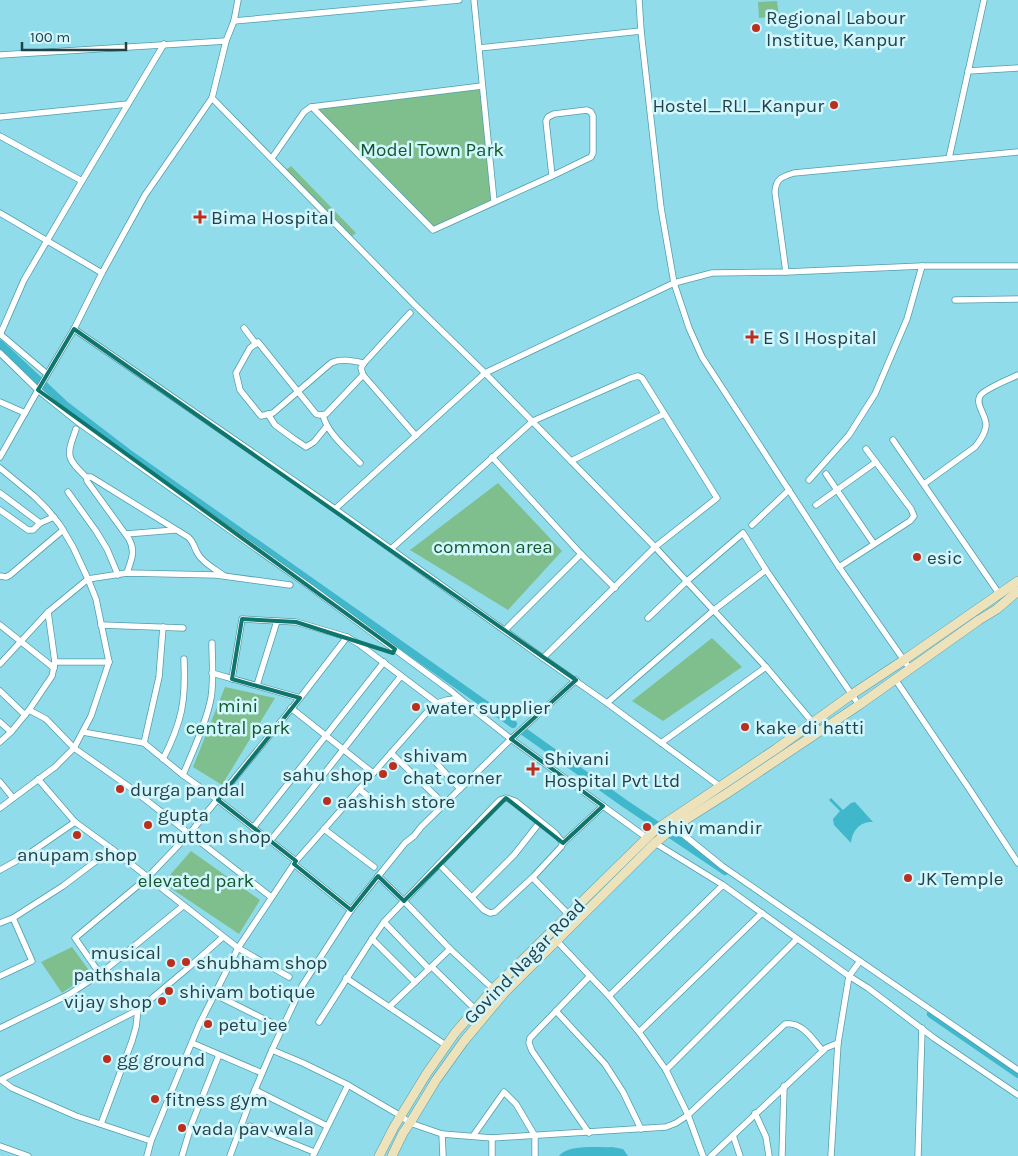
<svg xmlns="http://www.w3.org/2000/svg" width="1018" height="1156" font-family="Karla,sans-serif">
  <rect width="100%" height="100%" fill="#91dcea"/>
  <g fill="#7fbf8e">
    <polygon points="777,1 779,16 759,18 758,2"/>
    <polygon points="482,86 494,201 433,230 313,108"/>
    <polygon points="291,166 356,233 351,237 286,170"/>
    <polygon points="498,483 562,551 508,610 410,550"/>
    <polygon points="712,638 742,667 663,721 632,701"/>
    <polygon points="225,687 275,698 222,785 193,767"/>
    <polygon points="191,851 260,900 239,934 163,883"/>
    <polygon points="72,947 91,973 62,993 41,962"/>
  </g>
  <g fill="#40b7cb">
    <path d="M831,798L843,810L851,803L855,802L873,822C860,821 852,831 851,843L834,825L833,819L840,811L829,800Z"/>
    <path d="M612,1147L623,1149L628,1156H559C568,1144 598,1148 612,1147Z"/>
  </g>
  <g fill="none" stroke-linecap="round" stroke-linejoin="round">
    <g stroke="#40b7cb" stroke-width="8">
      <polyline points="0,344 65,405 128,453 513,724"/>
      <polyline points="523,731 624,803 725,871"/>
      <polyline points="931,1014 1018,1074"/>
    </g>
    <defs>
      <g id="street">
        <polyline points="474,0 494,201"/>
        <polyline points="639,0 641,31 661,208 674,283 689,328 702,357 839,567 910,669"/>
        <polyline points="234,21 459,0"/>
        <polyline points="479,48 641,31"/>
        <polyline points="0,55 226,41"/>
        <polyline points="968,71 1018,68"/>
        <polyline points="212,98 415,305 485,373 655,547 766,667 820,731"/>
        <polyline points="311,107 482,86"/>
        <polyline points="0,117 128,104"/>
        <polyline points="0,136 82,181"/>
        <polyline points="272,158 304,112 311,107 313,108 433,230 552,176 591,157 593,153 593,116 591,112 587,110 554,114 548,117 546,121 552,176"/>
        <polyline points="949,158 984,0"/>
        <polyline points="0,213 102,273"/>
        <path d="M786,272L775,192C776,178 782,177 794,173L1018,152"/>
        <polyline points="955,300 1018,299"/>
        <polyline points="410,313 364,363 361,368 363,375 416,436"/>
        <polyline points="244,328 256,344"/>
        <polyline points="74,329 335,509 543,658 607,703 721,787"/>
        <polyline points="0,334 47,374"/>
        <polyline points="0,335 24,280 82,181 164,44"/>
        <polyline points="0,353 38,390 79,423 313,589 451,691 463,701"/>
        <path d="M363,375L326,414L320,415L316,414L258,342L250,348L236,373L240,390L261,416L273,413L331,363C341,358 353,361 364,363"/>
        <polyline points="0,402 25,413"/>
        <polyline points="268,414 275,425 294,439 306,447 314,442 327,426"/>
        <path d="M323,415C327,433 347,449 360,463"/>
        <path d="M76,429C66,457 66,457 87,478"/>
        <polyline points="893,440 1000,595"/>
        <polyline points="0,457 38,390 74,329 102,273 145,195 212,98 226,41 234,21 238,0"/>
        <polyline points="492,457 581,554 615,588"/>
        <polyline points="571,461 664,414"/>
        <polyline points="0,468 34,496 47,509 60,525 73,547 88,579 96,599 109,662 91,716 74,748 55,767 0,808"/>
        <polyline points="826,474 874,544"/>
        <polyline points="809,480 849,435 875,394 907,319 922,266"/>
        <path d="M924,484L975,447C980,441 985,433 986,426C987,416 975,405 980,396C984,389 1010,379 1018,375"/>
        <polyline points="68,492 96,531 107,549 118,575"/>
        <polyline points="0,493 40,523 54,517"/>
        <polyline points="816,505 876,462"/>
        <polyline points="335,509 485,373 674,283 712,273 786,272 922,266 1018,266"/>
        <polyline points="0,510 28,530 33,530 40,523"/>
        <polyline points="752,525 789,490"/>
        <polyline points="126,534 175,530"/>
        <polyline points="391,549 533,421 631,378 638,376 642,378 717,498 655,547 543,658"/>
        <polyline points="839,567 910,521 914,516 911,509 866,449"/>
        <path d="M127,573C131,560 136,552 129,539L87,481V478L88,477H91L188,537C194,542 194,548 198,554C203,563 215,569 223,575"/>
        <polyline points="0,576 6,577 10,575 63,530"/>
        <polyline points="48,612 55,662"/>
        <polyline points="648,618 687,581 743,533 766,570 859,705"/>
        <polyline points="0,625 54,668"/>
        <polyline points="101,625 183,628"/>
        <polyline points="505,630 581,554"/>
        <polyline points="0,664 48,612 88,579 127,573 216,575 290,585"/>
        <polyline points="212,673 300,698"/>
        <polyline points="232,679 242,619 296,622 347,637 359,644 437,703"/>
        <polyline points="895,679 970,790 1018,863"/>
        <polyline points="257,685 277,621"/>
        <polyline points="0,691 25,715"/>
        <polyline points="607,703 714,610 766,570"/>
        <polyline points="291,708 373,773"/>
        <polyline points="29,710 52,676 55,662 109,662"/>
        <polyline points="0,722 11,732"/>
        <path d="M83,732L144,743L183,775C193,750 206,724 211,698C214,680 212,661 212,643"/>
        <polyline points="0,742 11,732 29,710 46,719 74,748 128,786 271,897"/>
        <polyline points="144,743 159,677 163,627"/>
        <polyline points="661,743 766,667"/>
        <polyline points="391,753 444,804"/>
        <polyline points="429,755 460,789"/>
        <path d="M163,759C182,722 186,701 184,659"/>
        <polyline points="183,775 218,800 296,861"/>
        <polyline points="38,779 75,822 112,849 238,948 289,977"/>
        <polyline points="0,782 13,798"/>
        <polyline points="359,789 380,806"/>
        <polyline points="674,827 722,866 1018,1070"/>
        <polyline points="253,828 384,662"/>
        <polyline points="324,829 374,867"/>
        <path d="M270,841C315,787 357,731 401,676"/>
        <polyline points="655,843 723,885 849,976 868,988 934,1038 1018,1095"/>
        <polyline points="294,864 351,910"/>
        <polyline points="439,864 484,910 490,913 495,912 534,876 561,847 563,843 603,806"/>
        <polyline points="0,870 27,855 75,822"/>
        <polyline points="533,878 568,914"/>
        <polyline points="472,897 514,855 540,822"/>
        <polyline points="384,922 429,969"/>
        <polyline points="0,923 13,918 63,886 112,849"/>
        <polyline points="372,939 415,982"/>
        <polyline points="557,941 609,996 639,1032 666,1070 688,1115 703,1156"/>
        <polyline points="432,967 475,1009"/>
        <polyline points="100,974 75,938 147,878 190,833 300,698 347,637"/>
        <polyline points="0,976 32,961 13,918"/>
        <polyline points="346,978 447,1046"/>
        <polyline points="214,994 272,1023"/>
        <polyline points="609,996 723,885"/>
        <polyline points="502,997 450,949 404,901 496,804 500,800 506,798 515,801 555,833 563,843"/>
        <polyline points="389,1007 450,949"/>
        <polyline points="556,1011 605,1064 623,1092 641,1129"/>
        <polyline points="319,1022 372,939 384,922 404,901 378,876"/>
        <polyline points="0,1028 68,995 100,974 183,906"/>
        <polyline points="639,1032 762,913"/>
        <polyline points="192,1043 262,1073"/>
        <path d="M272,1050L303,1063L348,1085L401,1116L410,1123L442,1134L492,1138L666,1127L676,1123L688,1115L785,1024C802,1021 813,1040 823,1051"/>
        <polyline points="666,1070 797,939"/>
        <polyline points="0,1080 138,1010 188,968 223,937"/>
        <polyline points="1,1080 12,1088 76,1116 151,1141"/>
        <polyline points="255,1090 327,1126"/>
        <polyline points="755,1113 766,1137 769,1156"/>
        <polyline points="101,1124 132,1041 136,1027 138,1010"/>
        <polyline points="250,1126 314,1152"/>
        <polyline points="589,1133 532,1051 529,1043 530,1038 590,976"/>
        <polyline points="442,1134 443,1156"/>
        <polyline points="733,1135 740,1156"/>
        <polyline points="473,1136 504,1092 516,1104 535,1136 535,1156"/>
        <polyline points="492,1138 492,1156"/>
        <polyline points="0,1146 28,1156"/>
        <polyline points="147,1156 151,1141 199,1025 238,948 296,861 428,711 437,703 447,700 454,699 464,702 511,739 647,838"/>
        <polyline points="182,1156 192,1123 219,1055"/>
        <polyline points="230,1156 251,1099 272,1050 302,986 351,910 405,843 414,836 421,827 511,739 576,680"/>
        <polyline points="313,1156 348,1085"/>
        <polyline points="711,1156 826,1048 838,1043"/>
        <polyline points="782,1156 784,1086"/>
        <polyline points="831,1156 838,1043 849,976 860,961"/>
        <polyline points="918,1156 922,1028"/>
      </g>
      <g id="secondary">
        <polyline points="379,1156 394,1127 427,1073 455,1033 493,989 654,831 664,824 776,749 851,695 904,660 1018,581"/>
        <polyline points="392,1156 403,1133 410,1123 436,1080 464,1041 505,992 655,843 674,827 726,794 859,705 979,620 997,609 1018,591"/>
      </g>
    </defs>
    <use href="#street" stroke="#539dab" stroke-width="7"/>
    <use href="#secondary" stroke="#539dab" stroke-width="10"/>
    <use href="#street" stroke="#fff" stroke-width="5.5"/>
    <use href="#secondary" stroke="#eee2bb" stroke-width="9"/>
  </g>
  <path fill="none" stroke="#0f766e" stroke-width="4" stroke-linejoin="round" d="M74,329L576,680L511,739L603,806L563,843L506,798L404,901L378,876L351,910L294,864L296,861L218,800L300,698L232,679L242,619L296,622L393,653L395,649L38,390Z"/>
  <g fill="#bc2f1c" stroke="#d2f6fd" stroke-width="2">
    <circle cx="756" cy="28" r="5"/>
    <circle cx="834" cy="105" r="5"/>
    <path d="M197.5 209.5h5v5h5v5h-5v5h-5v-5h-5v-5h5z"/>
    <path d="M749.5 329.5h5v5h5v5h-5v5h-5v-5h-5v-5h5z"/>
    <circle cx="917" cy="557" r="5"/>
    <circle cx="416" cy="707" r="5"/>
    <circle cx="745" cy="727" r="5"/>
    <circle cx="393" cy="766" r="5"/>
    <path d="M530.5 761.5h5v5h5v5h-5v5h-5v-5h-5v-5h5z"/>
    <circle cx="383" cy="774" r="5"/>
    <circle cx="120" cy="789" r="5"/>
    <circle cx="327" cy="801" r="5"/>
    <circle cx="148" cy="825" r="5"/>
    <circle cx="647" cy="827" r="5"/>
    <circle cx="77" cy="835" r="5"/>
    <circle cx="908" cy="878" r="5"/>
    <circle cx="186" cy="962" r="5"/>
    <circle cx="171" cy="963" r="5"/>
    <circle cx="169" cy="991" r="5"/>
    <circle cx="162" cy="1001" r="5"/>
    <circle cx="208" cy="1024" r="5"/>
    <circle cx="107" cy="1059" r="5"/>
    <circle cx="155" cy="1099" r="5"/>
    <circle cx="182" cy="1128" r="5"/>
  </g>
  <g text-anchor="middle" stroke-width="5" stroke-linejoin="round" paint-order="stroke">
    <g font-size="19" fill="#234248" stroke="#d2f6fd" text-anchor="start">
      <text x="766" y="24">Regional Labour<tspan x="766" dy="22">Institue, Kanpur</tspan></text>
      <text x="824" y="112" text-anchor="end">Hostel_RLI_Kanpur</text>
      <text x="211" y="224">Bima Hospital</text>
      <text x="763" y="344">E S I Hospital</text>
      <text x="927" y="564">esic</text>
      <text x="426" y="714">water supplier</text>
      <text x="755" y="734">kake di hatti</text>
      <text x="403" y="762">shivam<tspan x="403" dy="22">chat corner</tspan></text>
      <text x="544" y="765">Shivani<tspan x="544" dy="22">Hospital Pvt Ltd</tspan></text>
      <text x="373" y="781" text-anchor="end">sahu shop</text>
      <text x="130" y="796">durga pandal</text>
      <text x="337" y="808">aashish store</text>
      <text x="158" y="821">gupta<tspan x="158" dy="22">mutton shop</tspan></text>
      <text x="657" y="834">shiv mandir</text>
      <text x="77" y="861" text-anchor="middle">anupam shop</text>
      <text x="918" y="885">JK Temple</text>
      <text x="161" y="959" text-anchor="end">musical<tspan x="161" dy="22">pathshala</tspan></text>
      <text x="196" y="969">shubham shop</text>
      <text x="179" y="998">shivam botique</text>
      <text x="152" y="1008" text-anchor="end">vijay shop</text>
      <text x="218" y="1031">petu jee</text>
      <text x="117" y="1066">gg ground</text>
      <text x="165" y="1106">fitness gym</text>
      <text x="192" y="1135">vada pav wala</text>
    </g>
    <g font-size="19" fill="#14582d" stroke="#d2f6fd">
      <text x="432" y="156">Model Town Park</text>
      <text x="493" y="553">common area</text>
      <text x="238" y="712">mini<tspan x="238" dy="22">central park</tspan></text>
      <text x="196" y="887">elevated park</text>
    </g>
    <g font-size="19" fill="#234248" stroke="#d2f6fd">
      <text transform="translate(524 961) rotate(-46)" y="7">Govind Nagar Road</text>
    </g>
  </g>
  <path d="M22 42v8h104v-8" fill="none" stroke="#234248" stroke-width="2.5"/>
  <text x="30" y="42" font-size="15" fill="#234248" stroke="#d2f6fd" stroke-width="4" paint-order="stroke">100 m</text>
</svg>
